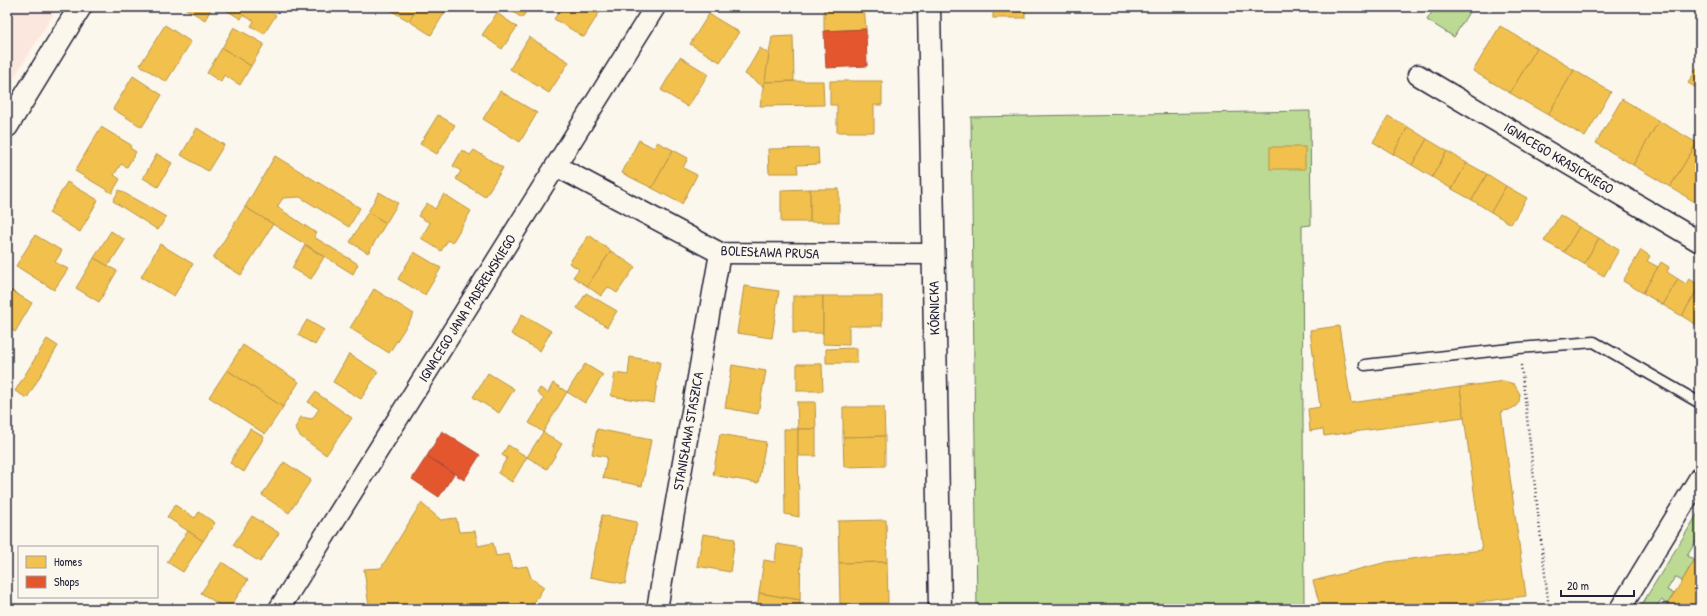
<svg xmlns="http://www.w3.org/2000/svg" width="1707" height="616" font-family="'Patrick Hand',sans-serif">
  <rect width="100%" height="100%" fill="#fbf7ec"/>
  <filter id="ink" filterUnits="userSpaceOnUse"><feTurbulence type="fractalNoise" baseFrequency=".025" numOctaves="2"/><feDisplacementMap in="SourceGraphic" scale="8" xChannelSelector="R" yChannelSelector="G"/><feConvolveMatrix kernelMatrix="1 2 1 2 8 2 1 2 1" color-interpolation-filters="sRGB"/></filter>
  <g filter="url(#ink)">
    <polygon fill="#fce7de" points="7,7 58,7 7,89"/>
    <g fill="#bcda93" stroke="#6f7e67">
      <polygon points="1435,7 1472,7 1454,37 1427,20"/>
      <polygon points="1310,111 1311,225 1302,226 1304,609 977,609 971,117"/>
      <polygon points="1700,510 1700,535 1687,556 1694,560 1682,581 1675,577 1667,590 1674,594 1667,604 1661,600 1655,609 1639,609"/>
    </g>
    <g fill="#f2c14e" stroke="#b49148">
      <polygon points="183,7 212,7 205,20"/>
      <polygon points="221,7 263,7 276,15 264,34 251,26 254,21 243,15 241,19"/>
      <polygon points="385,7 418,7 409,21"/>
      <polygon points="418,7 448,7 431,35 409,21"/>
      <polygon points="506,7 529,7 522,18"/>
      <polygon points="562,7 601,7 602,8 584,37 554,19"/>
      <polygon points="824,7 864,7 866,29 824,31"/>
      <rect x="993" y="7" width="32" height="11"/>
      <polygon points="497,13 517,27 502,49 482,35"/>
      <polygon points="709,14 739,32 720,62 690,44"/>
      <polygon points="165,25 191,42 166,82 140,65"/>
      <polygon points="1500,26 1537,48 1510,93 1473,71"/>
      <polygon points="234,27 264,44 251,66 222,48"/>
      <polygon points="793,36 794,81 764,82 772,37"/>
      <polygon points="529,37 569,62 549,93 510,69"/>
      <polygon points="222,48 251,66 240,85 224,75 221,82 207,73"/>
      <polygon points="760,48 769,54 764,87 745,74"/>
      <polygon points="1537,48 1574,70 1548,115 1510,93"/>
      <polygon points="680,57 708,74 688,107 661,90"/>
      <polygon points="1700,64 1700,90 1688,83"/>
      <polygon points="1574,70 1611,92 1585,137 1548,115"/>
      <polygon points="133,76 162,95 142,127 113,109"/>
      <polygon points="808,81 823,81 824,105 760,106 764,82"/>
      <polygon points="830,81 882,81 882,105 874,105 874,132 837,132 837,105 830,105"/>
      <polygon points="500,91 537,113 520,142 483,119"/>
      <polygon points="1622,99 1659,121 1633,165 1596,143"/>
      <polygon points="438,115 455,125 437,154 420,144"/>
      <polygon points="1388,116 1408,127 1393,154 1373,142"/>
      <polygon points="1659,121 1697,143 1670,187 1633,165"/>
      <polygon points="101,127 131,145 130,148 136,152 127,167 121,164 114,175 120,179 112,193 75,171"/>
      <polygon points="1408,127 1427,139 1412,165 1393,154"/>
      <polygon points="197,128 224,145 208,171 181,155"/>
      <polygon points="1427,139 1447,151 1432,177 1412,165"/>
      <polygon points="639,140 654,148 657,142 673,150 652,188 622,173"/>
      <polygon points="1697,143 1700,145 1700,205 1670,187"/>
      <rect x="1270" y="147" width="35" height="22"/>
      <polygon points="818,148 819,164 797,165 798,173 769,173 768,149"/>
      <polygon points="462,150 470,155 474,150 503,168 485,197 456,179 461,171 453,166"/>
      <polygon points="673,150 688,158 683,168 697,175 682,204 652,188"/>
      <polygon points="1447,151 1467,163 1452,189 1432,177"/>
      <polygon points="157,154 172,163 158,187 143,178"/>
      <polygon points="275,156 360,208 349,227 300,197 283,198 277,207 316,233 314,237 358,264 353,274 245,207"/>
      <polygon points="1467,163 1487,174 1472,200 1452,189"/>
      <polygon points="1487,174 1506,186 1491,212 1472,200"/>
      <polygon points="67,182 98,200 80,232 49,213"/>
      <polygon points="1506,186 1527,198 1511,224 1491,212"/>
      <rect x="810" y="189" width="29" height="33"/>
      <polygon points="810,189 810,222 781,222 781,190"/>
      <polygon points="119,190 166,217 158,230 113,201"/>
      <polygon points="379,192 398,203 386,223 368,212"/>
      <polygon points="444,194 471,211 452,243 448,240 441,251 421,238 430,223 418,216 427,203 435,209"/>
      <polygon points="245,207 273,224 241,275 213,258"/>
      <polygon points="368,212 386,223 368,253 350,242"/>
      <polygon points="1560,215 1579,227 1564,252 1544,241"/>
      <polygon points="1579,227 1599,238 1584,264 1564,252"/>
      <polygon points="111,231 125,240 108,266 94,258"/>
      <polygon points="35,235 62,251 55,262 68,269 54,290 16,266"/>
      <polygon points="589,235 611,251 587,286 573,277 579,269 569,263"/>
      <polygon points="1599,238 1619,250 1604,276 1584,264"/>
      <polygon points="160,244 193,264 174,296 141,277"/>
      <polygon points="305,245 324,257 311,279 292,268"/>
      <polygon points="1641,250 1650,256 1647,261 1658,267 1643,293 1623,281"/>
      <polygon points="611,251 635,267 617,293 608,287 601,296 587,286"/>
      <polygon points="414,252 441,268 425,295 398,279"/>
      <polygon points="94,258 117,271 99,302 76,288"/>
      <polygon points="1661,262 1669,267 1667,272 1678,279 1663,305 1643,293"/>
      <polygon points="1678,279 1686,284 1689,279 1700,285 1682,316 1663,305"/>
      <polygon points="744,286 779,291 772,338 737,333"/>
      <polygon points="7,288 32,303 15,332 7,327"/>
      <polygon points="374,289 414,314 389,353 350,328"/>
      <polygon points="1697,290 1700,292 1700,327 1682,316"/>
      <polygon points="586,293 617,311 607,327 577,308"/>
      <rect x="793" y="296" width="30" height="37"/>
      <polygon points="823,296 882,296 882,326 849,326 849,345 823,344"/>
      <polygon points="522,314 551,331 540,351 511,334"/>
      <polygon points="307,320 324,330 315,345 298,335"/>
      <polygon points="1339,326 1351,403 1460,387 1464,417 1324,436 1323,429 1310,431 1308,409 1320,407 1310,330"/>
      <polygon points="47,339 58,346 27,398 15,391"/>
      <polygon points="243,345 299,382 283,407 227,370"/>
      <polygon points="857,348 857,363 826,363 826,349"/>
      <polygon points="349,354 378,372 361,399 333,382"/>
      <polygon points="630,357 660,362 654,403 611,396 615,373 628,375"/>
      <polygon points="585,364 603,375 585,403 567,392"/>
      <polygon points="797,364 822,364 823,391 797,391"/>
      <polygon points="732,365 766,371 758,414 725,408"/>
      <polygon points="227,370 283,407 265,434 209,397"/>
      <polygon points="488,373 514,389 499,413 473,397"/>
      <polygon points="1504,381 1514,384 1520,394 1519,402 1516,406 1509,410 1501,411 1526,596 1425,609 1321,609 1313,581 1387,562 1482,550 1460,387"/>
      <polygon points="553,383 567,392 543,432 529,423 544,399 537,393 540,388 548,393"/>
      <polygon points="315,392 352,418 326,455 300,436 295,428 301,417 312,419 319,409 308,402"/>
      <polygon points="797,402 815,402 816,429 798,429"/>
      <polygon points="843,407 884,407 885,436 843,437"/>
      <polygon points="250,429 264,437 244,472 230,463"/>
      <polygon points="597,429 651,440 642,486 603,478 607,457 592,454"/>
      <polygon points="784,429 798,429 799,517 785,514"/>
      <rect x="798" y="429" width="18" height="27"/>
      <polygon points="543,432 562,444 547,469 527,457"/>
      <polygon points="720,434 766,442 758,483 713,475"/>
      <polygon points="885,436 885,466 844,467 843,437"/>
      <polygon points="508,445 527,457 512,482 498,473 507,458 502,455"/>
      <polygon points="284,462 311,480 289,513 262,495"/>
      <polygon points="421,503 441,520 456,518 459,532 475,531 478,546 493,543 496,556 509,554 513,568 527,566 531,578 544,587 530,609 384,609 381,607 369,607 364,569 381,568"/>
      <polygon points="175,505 195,518 199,512 215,523 203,541 167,517"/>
      <polygon points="602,515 637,522 625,584 590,577"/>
      <polygon points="252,516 279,533 260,562 233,545"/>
      <polygon points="886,520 887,562 839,563 838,521"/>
      <polygon points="188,531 203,541 183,572 167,562"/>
      <polygon points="703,534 735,539 730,572 697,566"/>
      <polygon points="777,544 801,548 800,600 759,593 764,560 775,562"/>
      <polygon points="1700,551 1700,609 1665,609 1682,581"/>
      <polygon points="222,562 248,580 229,609 226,609 201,593"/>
      <polygon points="887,562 888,603 840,604 839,563"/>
      <polygon points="759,593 800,600 800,609 757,609"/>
      <polygon points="108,602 120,609 104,609"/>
    </g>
    <g fill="#e4572e" stroke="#aa4732">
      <polygon points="866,29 867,66 826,68 824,31"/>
      <polygon points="442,431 480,455 464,480 427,456"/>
      <polygon points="427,456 454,474 439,497 412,479"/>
    </g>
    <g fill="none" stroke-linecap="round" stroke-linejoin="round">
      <defs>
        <polyline id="lane" points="1365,365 1519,348 1594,342 1700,403"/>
        <g id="street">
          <polyline points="1418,75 1700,242"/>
          <polyline points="556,166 720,253 933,254"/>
          <polyline points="279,609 655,7"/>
          <polyline points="657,609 720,253"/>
          <polyline points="1620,609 1700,477"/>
        </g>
        <g id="secondary">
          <polyline points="929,7 940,609"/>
          <polyline points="7,126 80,7"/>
        </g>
      </defs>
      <use href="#lane" stroke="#22223b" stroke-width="13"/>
      <use href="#street" stroke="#22223b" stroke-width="23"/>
      <use href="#secondary" stroke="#22223b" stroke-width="25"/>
      <polyline stroke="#22223b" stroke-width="2.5" stroke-dasharray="1 3" stroke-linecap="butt" points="1521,365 1549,609"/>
      <use href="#lane" stroke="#fbf7ec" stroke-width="10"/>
      <use href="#street" stroke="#fbf7ec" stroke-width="20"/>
      <use href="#secondary" stroke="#fbf7ec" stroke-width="22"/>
    </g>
  </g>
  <g text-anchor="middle" stroke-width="4" stroke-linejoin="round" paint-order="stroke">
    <g font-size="14" fill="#22223b" stroke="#fbf7ec">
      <text transform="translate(1559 158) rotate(31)" y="5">IGNACEGO KRASICKIEGO</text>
      <text transform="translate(770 252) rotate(2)" y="5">BOLESŁAWA PRUSA</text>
      <text transform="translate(467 308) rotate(-58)" y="5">IGNACEGO JANA PADEREWSKIEGO</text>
      <text transform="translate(934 308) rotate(-91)" y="5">KÓRNICKA</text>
      <text transform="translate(688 431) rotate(-80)" y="5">STANISŁAWA STASZICA</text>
    </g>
  </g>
  <rect width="1707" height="616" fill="none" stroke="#fbf7ec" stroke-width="24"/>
  <rect x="12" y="12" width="1683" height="592" fill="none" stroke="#22223b" stroke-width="1.5" filter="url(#ink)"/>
  <rect x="18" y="546" width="140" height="52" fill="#fbf7ec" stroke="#a4a2a5"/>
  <rect x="26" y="556" width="20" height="12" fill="#f2c14e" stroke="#a4a2a5"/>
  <text x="54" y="566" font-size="12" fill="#22223b">Homes</text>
  <rect x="26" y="576" width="20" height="12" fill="#e4572e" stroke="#a4a2a5"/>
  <text x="54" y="586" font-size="12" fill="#22223b">Shops</text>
  <path d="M1561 590v6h73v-6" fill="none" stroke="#22223b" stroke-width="2"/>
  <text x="1567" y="590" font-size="12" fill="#22223b" stroke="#fbf7ec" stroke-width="3" paint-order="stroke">20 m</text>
</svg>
